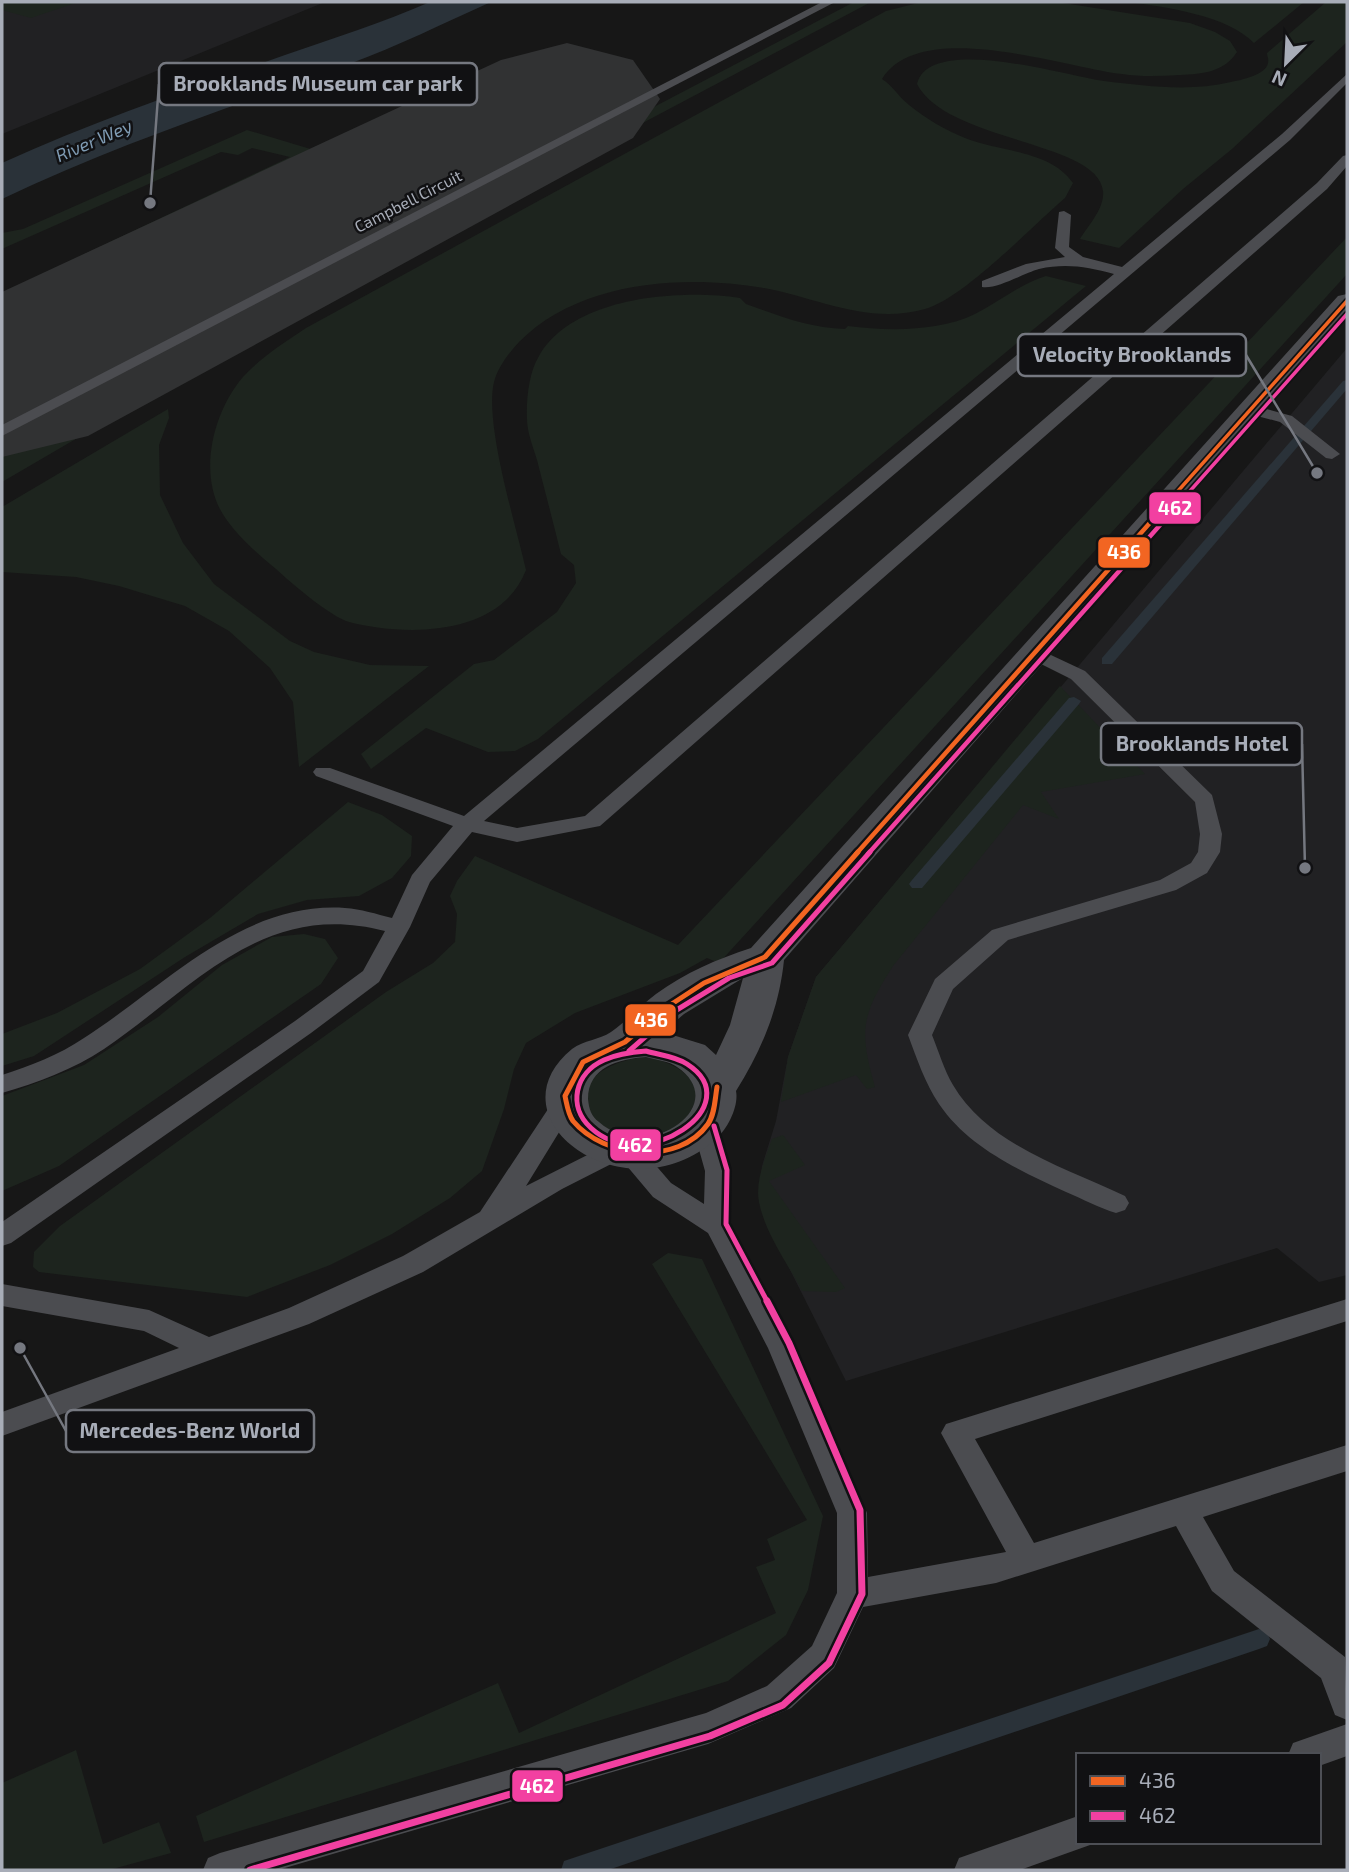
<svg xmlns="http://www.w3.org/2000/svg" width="1349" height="1872" font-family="'Exo 2',sans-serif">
  <rect width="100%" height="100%" fill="#171717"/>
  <g fill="#212123">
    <polygon points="2,2 325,2 2,134"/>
    <polygon points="1347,348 1347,1275 1319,1282 1277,1248 846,1381 773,1236 759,1202 762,1166 776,1121 788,1057 816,977"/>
  </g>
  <g fill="#1d241e">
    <polygon points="2,2 78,2 31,18 2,10"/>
    <polygon points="854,2 871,2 274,318 230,349 2,482 2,449"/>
    <path d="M922,2H1057L1190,23L1215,32L1230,41L1237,52C1224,72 1203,74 1180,75C1161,76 1141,77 1122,74C1063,67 921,17 882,79C893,86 898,96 909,105C925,118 945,130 965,138C1000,152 1050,150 1073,183L1065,198C1031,227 964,298 925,309C868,325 818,298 764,288C683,274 579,281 519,342C509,353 498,367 494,382C484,423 516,525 526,570C501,636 408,637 349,622C331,617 291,583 276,569C257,553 238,537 224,516C197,475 213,412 243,377C261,357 284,343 306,328L886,11Z"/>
    <path d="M1128,2H1304L1254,43C1227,15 1165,7 1128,2Z"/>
    <path d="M1326,2H1347V42L1232,149L1183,189L1119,248L1080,239C1088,226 1105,208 1103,191C1098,141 947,142 917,84C930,33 1069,77 1104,81C1146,86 1189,92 1231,82C1241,80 1266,75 1268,63C1269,59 1267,56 1267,53Z"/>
    <polygon points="247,130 327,154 2,303 2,293 290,157 252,148 238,155 221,152 4,248 2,248 2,233 23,229"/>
    <polygon points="1347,237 1347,274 719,963 707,958 680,973 575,1013 526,1043 514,1069 504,1109 482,1171 450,1198 392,1234 330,1265 247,1297 39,1272 33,1267 34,1252 60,1226 386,992 433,963 455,942 457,914 450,896 457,881 475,856 678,945"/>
    <path d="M1046,276L1086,286L538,739L515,751L488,752L426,728L371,769L361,754L474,664L494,660L557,612L576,583L574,565L561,554C553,522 545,491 537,460C533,447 527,432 527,419C526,400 529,372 539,356C573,296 681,289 740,298L746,304C779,316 809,328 845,329L848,326C887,331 938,332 975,314C999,302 1020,284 1046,276Z"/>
    <polygon points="168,409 169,418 159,445 160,495 183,543 214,584 290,641 314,652 370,665 429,666 299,767 293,702 270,668 229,631 185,606 119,586 76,577 2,572 2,507"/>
    <path d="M1060,686L1145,774L1041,792L1059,819L1023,805L893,966C861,1016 859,1030 875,1087L867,1089L856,1075L781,1102L788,1057L816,977Z"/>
    <polygon points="348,802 382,815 412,836 411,856 392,878 359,896 307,900 258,914 185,957 34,1056 2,1066 2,1034 57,1013 140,969 210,918"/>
    <polygon points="304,934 325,939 338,958 321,984 59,1166 2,1191 2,1096 84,1065 158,1017 222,965 272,937"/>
    <path d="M646,1057C684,1064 716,1089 680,1124C658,1144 609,1140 592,1115C569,1077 618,1059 646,1057Z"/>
    <path d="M783,1135L805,1165L769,1181L845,1288L836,1292L802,1291C788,1264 765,1233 759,1202C755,1182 765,1158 772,1139Z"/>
    <polygon points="668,1253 702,1259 823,1516 808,1590 786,1635 728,1681 204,1842 196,1816 498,1683 519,1733 776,1613 756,1567 775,1560 767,1539 807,1520 652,1264"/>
    <polygon points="76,1750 103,1844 159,1822 171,1853 109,1870 2,1870 2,1783"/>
  </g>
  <path fill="#2a3239" d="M430,2H491C444,23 398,46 349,64C232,107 115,145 2,199V163C94,121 189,89 285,55C334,38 382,23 430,2Z"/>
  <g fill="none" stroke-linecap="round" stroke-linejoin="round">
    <g fill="#2a3239" fill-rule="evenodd">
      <polygon points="1347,380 1347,389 1112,664 1102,664 1102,658 1343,381"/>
      <polygon points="1074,697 1081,701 1079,704 922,888 912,888 909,884 912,880 1069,698"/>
      <polygon points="1259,1629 1267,1632 1270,1639 1267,1646 1259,1649 608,1870 561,1870 564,1861 573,1858"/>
    </g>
    <polygon fill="#313233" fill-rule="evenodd" points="567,43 633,60 660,99 633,138 88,436 2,457 2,292 501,60"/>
    <g fill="#4b4c50" fill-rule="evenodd">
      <polygon points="822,2 835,2 2,436 2,425"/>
      <path d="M1347,74V83L1290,140L484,821L517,828L585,816L1317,183L1343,156L1347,155V166L1327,189L600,826L517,842L472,832L430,882L410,927L379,982L311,1033L11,1243L2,1246V1222L295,1021L363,971L385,931C263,899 195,987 104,1049C74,1069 37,1083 2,1093V1075C30,1066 59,1055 84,1038C164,987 241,901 345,908C361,909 376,914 392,918L412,875L453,826L316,776L313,772L316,768H330L464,816L1114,274C1088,267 1066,263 1039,269C1024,273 996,290 982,287V281L1026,264L1065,257L1055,248L1059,212L1064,211L1071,215L1069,247L1083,257L1122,267L1282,134Z"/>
      <polygon points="1252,405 1292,416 1340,454 1332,459 1326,458 1280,422 1246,413 1244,410"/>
      <path d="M1036,648L1085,671L1212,795L1222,834L1220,852L1207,873L1176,890L1008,940L953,989L932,1035C939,1052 944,1070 953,1085C988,1145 1066,1168 1125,1196L1129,1203L1125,1210L1116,1213C1099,1208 1083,1199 1066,1192C1019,1170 969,1148 939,1104C925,1083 917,1059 908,1035L935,979L992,930L1160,880L1191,863L1198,852L1200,834L1195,802L1071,679L1029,658L1026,654L1029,650Z"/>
      <polygon points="565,1094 574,1097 577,1103 526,1186 615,1141 639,1146 671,1183 704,1204 705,1171 693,1128 697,1121 706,1119 715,1121 731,1171 730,1226 795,1346 867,1513 868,1577 1006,1552 941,1433 946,1424 1347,1299 1347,1321 975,1439 1034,1543 1347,1445 1347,1471 1203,1517 1234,1571 1345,1657 1347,1720 1335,1715 1321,1678 1212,1591 1176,1526 996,1583 863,1607 834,1668 791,1708 708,1744 278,1870 203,1870 208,1858 220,1853 706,1713 767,1686 812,1646 837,1593 837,1513 768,1348 708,1233 653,1197 621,1159 562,1189 423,1272 309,1324 2,1436 2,1412 179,1348 144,1331 2,1306 2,1284 149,1310 209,1337 289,1308 403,1256 480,1212 556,1097"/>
      <polygon points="1347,1724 1347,1756 1319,1766 1319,1755 1288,1755 1293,1743"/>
      <polygon points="1078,1816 1078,1842 1091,1842 1090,1845 1020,1870 954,1870 959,1858"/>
    </g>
    <path fill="#4b4c50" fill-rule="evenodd" d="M1347,294V316L784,960C779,1009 762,1049 736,1091C739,1106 728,1128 717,1138C629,1220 486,1120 572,1049C584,1040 599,1040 611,1032C627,1021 640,1006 656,994C685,973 717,959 751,948L1338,296ZM743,978L730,1025L716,1055L705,1045L663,1032L684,1014ZM646,1057C656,1060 669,1061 677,1067C733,1105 648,1165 599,1122C591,1116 589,1109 588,1099C588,1067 619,1059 646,1057Z"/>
    <defs>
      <polyline id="bus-1-far2" points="1170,500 1347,301"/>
      <polyline id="bus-1-far1" points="856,854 1172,498"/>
      <path id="bus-1" d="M717,1087C715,1098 715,1114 708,1124C678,1166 604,1158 573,1121C568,1114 567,1105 565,1096L583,1062L625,1042L664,1009L704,983L765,957L858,852"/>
      <polyline id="bus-2-far3" points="1182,500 1347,314"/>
      <polyline id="bus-2-far2" points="868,854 1184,498"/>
      <g id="bus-2-far1">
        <polyline points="629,1051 675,1011 729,978 772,963 870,852"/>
        <path d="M646,1051C659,1055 675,1056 687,1064C751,1105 644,1177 591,1128C567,1106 575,1073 604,1060C617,1054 632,1052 646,1051Z"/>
        <polyline points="714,1126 727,1170 726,1224 768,1303"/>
      </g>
      <polyline id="bus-2" points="250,1870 710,1736 783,1705 829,1663 862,1594 860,1510 789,1343 767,1301"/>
    </defs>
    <use href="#bus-1-far2" stroke="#111113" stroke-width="7"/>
    <use href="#bus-1-far1" stroke="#111113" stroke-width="9"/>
    <use href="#bus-1" stroke="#111113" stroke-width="10"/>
    <use href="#bus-2-far3" stroke="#111113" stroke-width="7"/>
    <use href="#bus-2-far2" stroke="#111113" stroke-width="9"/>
    <use href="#bus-2-far1" stroke="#111113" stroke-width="10"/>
    <use href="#bus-2" stroke="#111113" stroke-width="12"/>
    <use href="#bus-1-far2" stroke="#f26522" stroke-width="3.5"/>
    <use href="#bus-1-far1" stroke="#f26522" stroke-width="4.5"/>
    <use href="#bus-1" stroke="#f26522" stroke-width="5"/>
    <use href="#bus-2-far3" stroke="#f240a1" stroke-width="3.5"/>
    <use href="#bus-2-far2" stroke="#f240a1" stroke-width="4.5"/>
    <use href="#bus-2-far1" stroke="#f240a1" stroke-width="5"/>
    <use href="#bus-2" stroke="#f240a1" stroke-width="7"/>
  </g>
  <g text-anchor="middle" stroke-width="5" stroke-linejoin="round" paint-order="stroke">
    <g font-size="16" fill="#a8adb8" stroke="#111113">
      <text transform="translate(408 201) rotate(-27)" y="6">Campbell Circuit</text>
    </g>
    <g font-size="18" font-style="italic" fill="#7f9bb3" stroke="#111113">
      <text transform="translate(94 141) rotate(-23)" y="6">River Wey</text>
    </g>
  </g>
  <path fill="none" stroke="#757880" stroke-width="2.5" d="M150 203L159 84M1317 473L1246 355M1305 868L1302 744M20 1348L66 1431"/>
  <g fill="#757880" stroke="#111113" stroke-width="2.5">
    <circle cx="150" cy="203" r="7"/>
    <circle cx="1317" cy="473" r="7"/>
    <circle cx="1305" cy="868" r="7"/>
    <circle cx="20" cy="1348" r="7"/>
  </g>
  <g fill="#111113" stroke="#757880" stroke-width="2.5">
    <rect x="159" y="63" width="318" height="42" rx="7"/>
    <rect x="1018" y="334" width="228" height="42" rx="7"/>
    <rect x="1101" y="723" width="201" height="42" rx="7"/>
    <rect x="66" y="1410" width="248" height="42" rx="7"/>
  </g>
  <g font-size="21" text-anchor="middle" font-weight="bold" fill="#a8adb8">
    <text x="318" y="91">Brooklands Museum car park</text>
    <text x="1132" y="362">Velocity Brooklands</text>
    <text x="1202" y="751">Brooklands Hotel</text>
    <text x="190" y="1438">Mercedes-Benz World</text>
  </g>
  <g stroke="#111113" stroke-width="2.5">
    <rect x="1148" y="491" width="54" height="34" rx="7" fill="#f240a1"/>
    <rect x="1097" y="536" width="54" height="33" rx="7" fill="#f26522"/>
    <rect x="624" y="1003" width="53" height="34" rx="7" fill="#f26522"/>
    <rect x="609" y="1128" width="53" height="34" rx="7" fill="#f240a1"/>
    <rect x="511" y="1769" width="53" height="34" rx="7" fill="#f240a1"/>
  </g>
  <g font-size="19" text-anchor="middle" font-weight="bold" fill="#fff">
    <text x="1175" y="515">462</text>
    <text x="1124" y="559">436</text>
    <text x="651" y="1027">436</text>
    <text x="635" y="1152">462</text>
    <text x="537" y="1793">462</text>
  </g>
  <rect width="1349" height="1872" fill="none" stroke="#a8adb8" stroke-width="7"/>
  <rect x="1076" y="1753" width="245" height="91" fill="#111113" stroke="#4d4f55" stroke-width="2"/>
  <rect x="1090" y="1776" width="35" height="10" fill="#f26522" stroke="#4d4f55" stroke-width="2"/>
  <text x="1139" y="1788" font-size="21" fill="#a8adb8">436</text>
  <rect x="1090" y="1811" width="35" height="10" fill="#f240a1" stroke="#4d4f55" stroke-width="2"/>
  <text x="1139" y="1823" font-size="21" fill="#a8adb8">462</text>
  <g transform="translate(1286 63) rotate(204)" stroke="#111113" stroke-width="5" paint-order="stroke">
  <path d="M0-5L12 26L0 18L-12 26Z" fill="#a8adb8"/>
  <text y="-10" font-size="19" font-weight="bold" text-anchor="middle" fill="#a8adb8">N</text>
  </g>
</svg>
